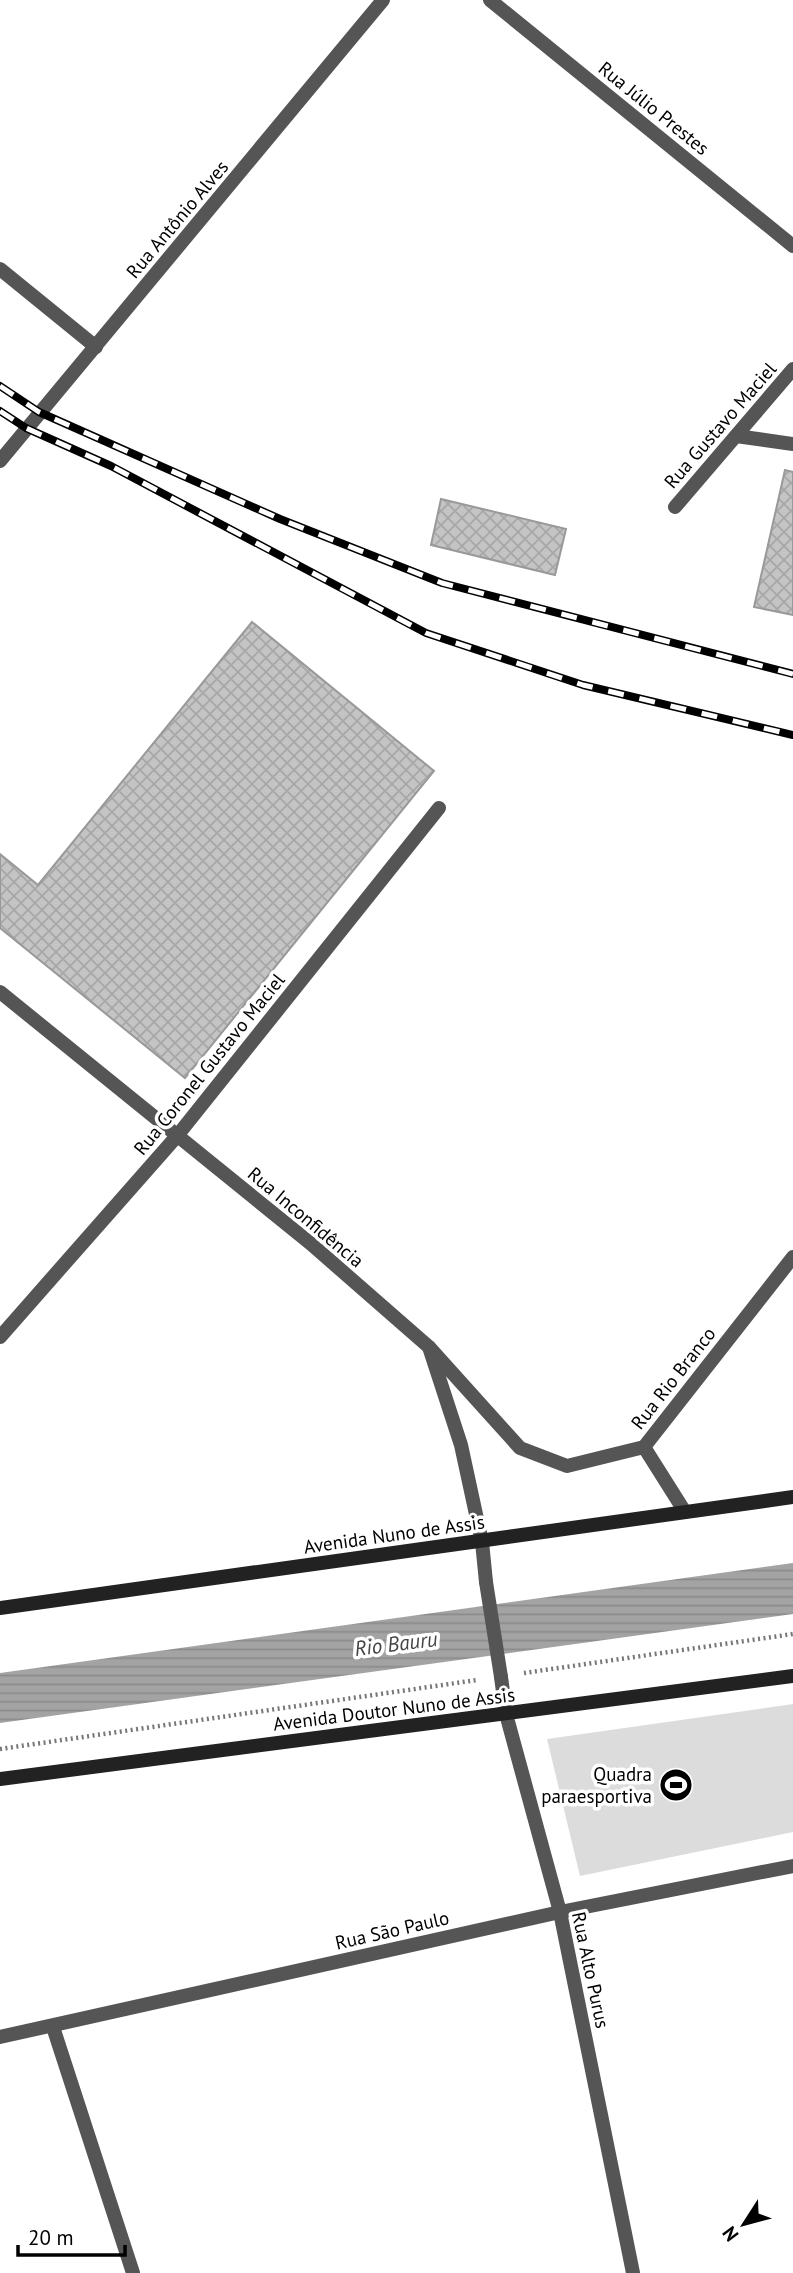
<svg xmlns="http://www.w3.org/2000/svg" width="793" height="2273" font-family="'PT Sans',sans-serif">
  <defs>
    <pattern id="water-rules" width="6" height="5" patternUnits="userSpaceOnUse" patternTransform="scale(1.75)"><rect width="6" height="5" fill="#a3a3a3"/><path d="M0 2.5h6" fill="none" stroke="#8b8b8b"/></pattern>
    <pattern id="building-cross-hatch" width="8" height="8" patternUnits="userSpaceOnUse" patternTransform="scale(1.75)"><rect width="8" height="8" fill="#c4c4c4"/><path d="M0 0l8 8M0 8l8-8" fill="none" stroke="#a7a7a7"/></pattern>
  </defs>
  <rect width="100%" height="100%" fill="#fff"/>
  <polygon fill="#dcdcdc" points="793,1704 793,1832 580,1876 547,1739"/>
  <polygon fill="url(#water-rules)" points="793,1563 793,1614 0,1723 0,1673"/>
  <g fill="url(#building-cross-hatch)" stroke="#999" stroke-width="2">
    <polygon points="785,470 793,472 793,615 754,607"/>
    <polygon points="441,499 566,529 555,575 431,545"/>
    <polygon points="252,622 434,771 185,1078 0,928 0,854 38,885"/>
  </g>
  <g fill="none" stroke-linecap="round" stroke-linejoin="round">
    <g stroke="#777" stroke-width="4.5" stroke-dasharray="2 3.5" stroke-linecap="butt">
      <polyline points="524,1673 793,1634"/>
      <polyline points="0,1749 477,1680"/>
    </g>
    <polyline stroke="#555" stroke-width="14" points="736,436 793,444"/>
    <g stroke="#555" stroke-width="14">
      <polyline points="0,269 96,347"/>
      <polyline points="0,461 383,0"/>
      <polyline points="675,507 793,369"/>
      <polyline points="0,1337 177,1136 439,808"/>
      <polyline points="429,1347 520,1448 567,1466 644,1447 793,1257"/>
      <polyline points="644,1447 685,1512"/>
      <polyline points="53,2027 133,2273"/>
      <polyline points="0,2037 560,1912"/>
    </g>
    <g stroke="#555" stroke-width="14">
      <polyline points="490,0 793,246"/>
      <polyline points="0,992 310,1243 429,1347 461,1445 482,1542 486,1582"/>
      <polyline points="501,1677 506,1714 560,1912 633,2273"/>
      <polyline points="560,1912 793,1866"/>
    </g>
    <g stroke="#222" stroke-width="14">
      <polyline points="0,1608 793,1497"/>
      <polyline points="0,1779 793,1676"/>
    </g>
    <defs>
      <g id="rail">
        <polyline points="0,386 39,412 280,519 442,583 793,674"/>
        <polyline points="0,411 26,428 111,466 426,633 583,685 793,735"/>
      </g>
    </defs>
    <use href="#rail" stroke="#000" stroke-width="8"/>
    <use href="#rail" stroke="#fff" stroke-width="5" stroke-dasharray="16" stroke-linecap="butt"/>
    <polyline stroke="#555" stroke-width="14" points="486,1582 501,1677"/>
  </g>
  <defs>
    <symbol id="stadium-disc" viewBox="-11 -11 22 22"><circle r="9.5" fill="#000" stroke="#fff"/><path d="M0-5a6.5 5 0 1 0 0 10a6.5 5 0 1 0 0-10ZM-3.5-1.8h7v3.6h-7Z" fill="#fff"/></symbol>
  </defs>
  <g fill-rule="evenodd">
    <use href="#stadium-disc" x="657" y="1766" width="38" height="38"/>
  </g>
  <g text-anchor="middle" stroke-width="7" stroke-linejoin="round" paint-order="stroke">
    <g font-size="19" fill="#000" stroke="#fff">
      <text transform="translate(654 108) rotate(39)" y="7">Rua Júlio Prestes</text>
      <text transform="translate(177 219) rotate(-50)" y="7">Rua Antônio Alves</text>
      <text transform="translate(720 425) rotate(-49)" y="7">Rua Gustavo Maciel</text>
      <text transform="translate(209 1064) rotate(-51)" y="7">Rua Coronel Gustavo Maciel</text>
      <text transform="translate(306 1217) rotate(40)" y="7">Rua Inconfidência</text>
      <text transform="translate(673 1378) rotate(-52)" y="7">Rua Rio Branco</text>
      <text transform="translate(394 1534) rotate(-8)" y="7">Avenida Nuno de Assis</text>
      <text transform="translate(394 1709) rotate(-7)" y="7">Avenida Doutor Nuno de Assis</text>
      <text transform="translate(392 1930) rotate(-13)" y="7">Rua São Paulo</text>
      <text transform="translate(591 1970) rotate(78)" y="7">Rua Alto Purus</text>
    </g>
    <g font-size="19" fill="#000" stroke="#fff" text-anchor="end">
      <text x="652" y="1781">Quadra<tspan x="652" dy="22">paraesportiva</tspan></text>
    </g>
    <g font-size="21" font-style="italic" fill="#444" stroke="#fff">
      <text transform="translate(396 1644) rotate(-7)" y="7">Rio Bauru</text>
    </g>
  </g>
  <g transform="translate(744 2224) rotate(234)" stroke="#ffffff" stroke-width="5" paint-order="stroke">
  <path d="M0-5L12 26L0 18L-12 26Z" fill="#000000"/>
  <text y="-10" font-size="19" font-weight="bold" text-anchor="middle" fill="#000000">N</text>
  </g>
  <path d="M18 2245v10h107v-10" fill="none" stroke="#000000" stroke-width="3.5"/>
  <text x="28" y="2245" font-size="21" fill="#000000" stroke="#ffffff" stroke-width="5" paint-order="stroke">20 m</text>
</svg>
